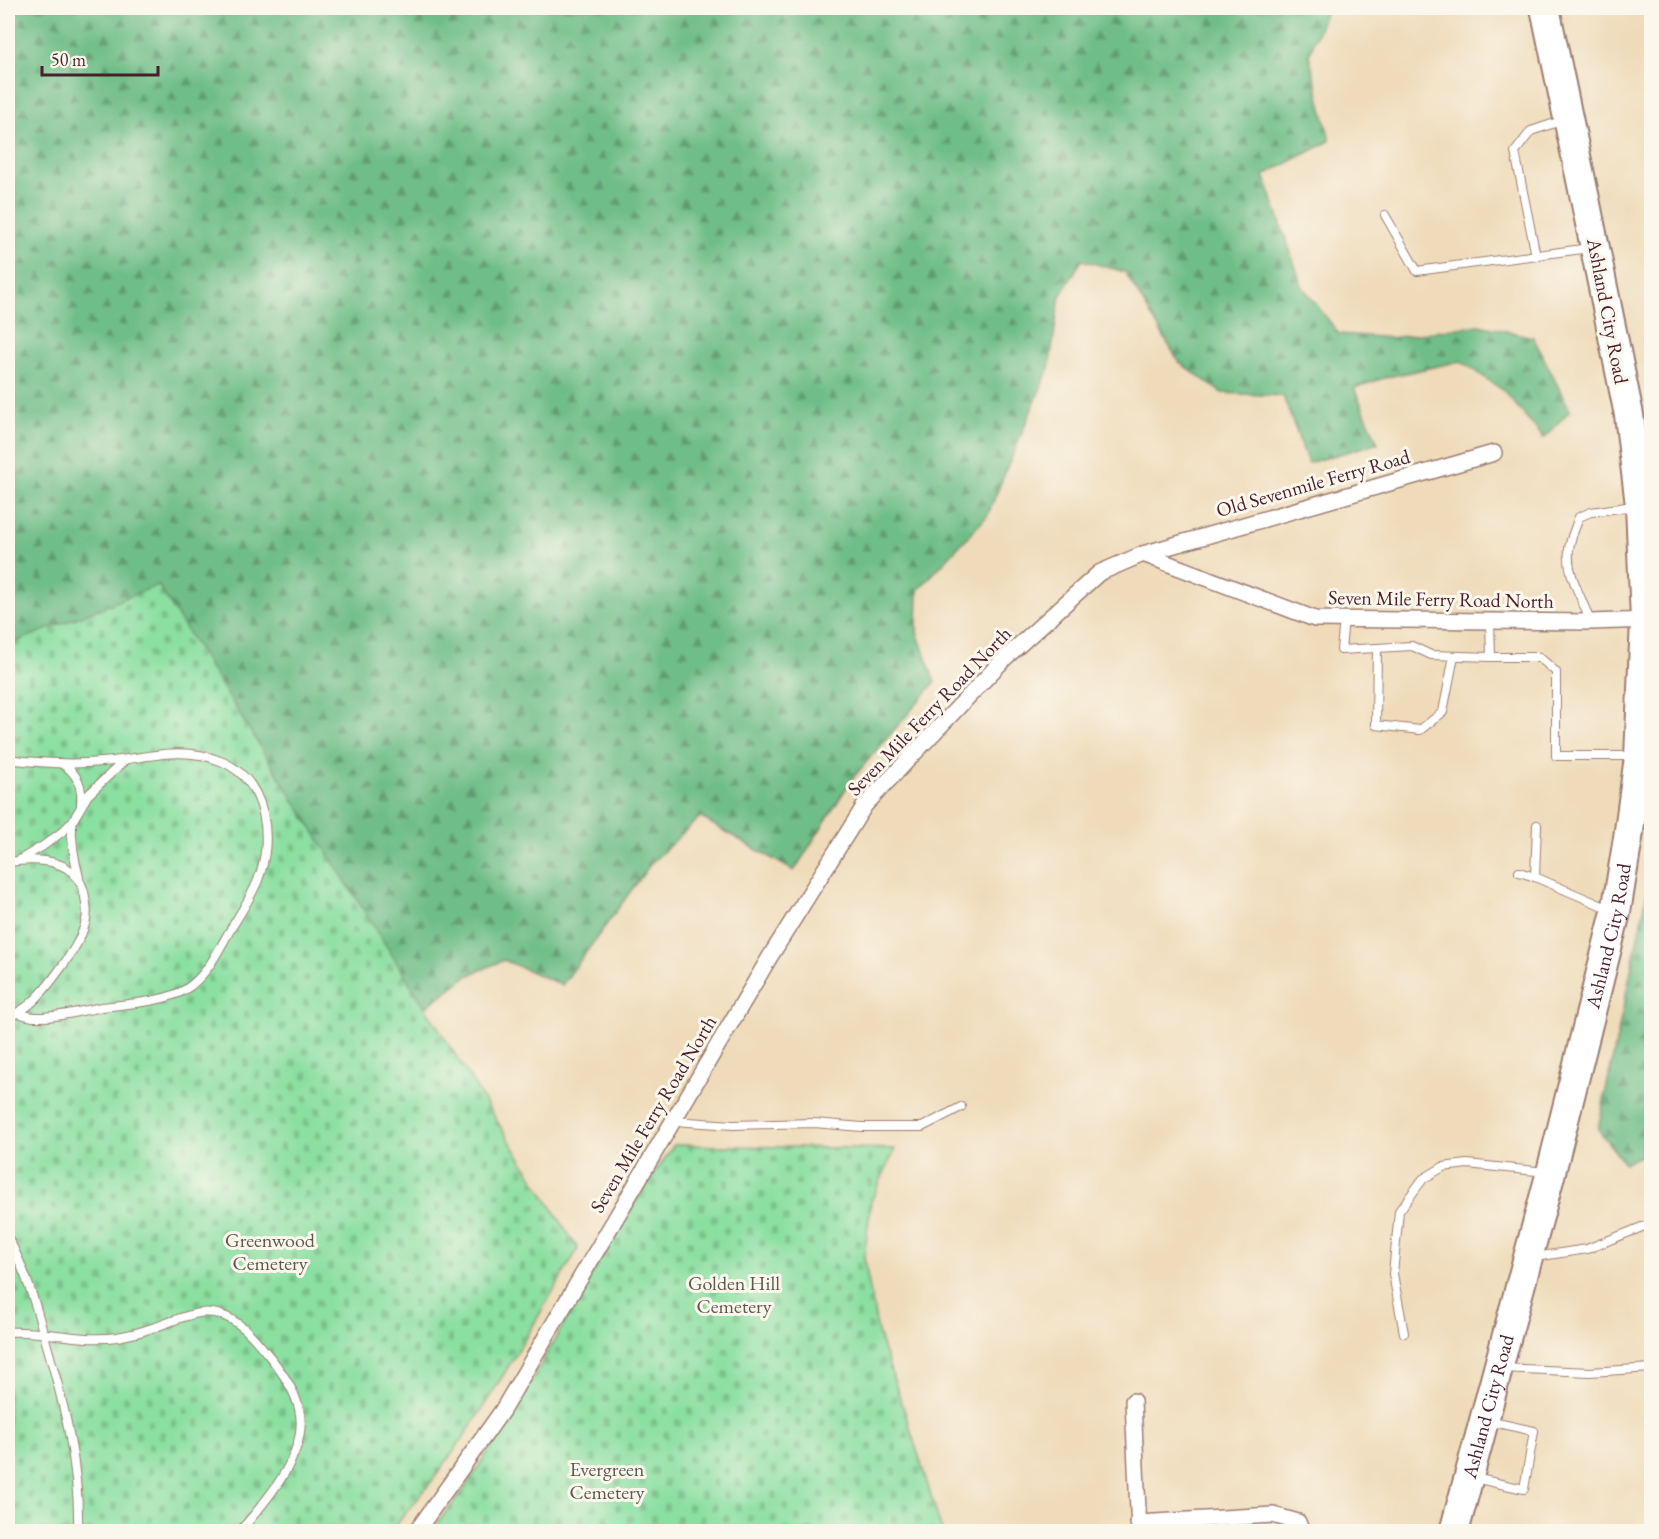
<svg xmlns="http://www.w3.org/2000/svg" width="1659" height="1539" font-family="'EB Garamond',serif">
  <defs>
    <pattern id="forest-firs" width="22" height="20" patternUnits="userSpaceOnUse" patternTransform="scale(1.5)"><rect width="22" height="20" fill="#70be87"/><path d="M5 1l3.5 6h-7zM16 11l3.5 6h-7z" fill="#5e9a6f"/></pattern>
    <pattern id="cemetery-stones" width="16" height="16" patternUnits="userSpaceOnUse" patternTransform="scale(1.5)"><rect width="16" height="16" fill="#8bdfa1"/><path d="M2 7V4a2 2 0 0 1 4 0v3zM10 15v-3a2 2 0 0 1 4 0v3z" fill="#79bf8b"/></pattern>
  </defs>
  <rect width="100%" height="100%" fill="#fbf7ec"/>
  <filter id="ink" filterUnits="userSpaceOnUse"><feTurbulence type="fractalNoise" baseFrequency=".0167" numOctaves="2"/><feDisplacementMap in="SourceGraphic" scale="12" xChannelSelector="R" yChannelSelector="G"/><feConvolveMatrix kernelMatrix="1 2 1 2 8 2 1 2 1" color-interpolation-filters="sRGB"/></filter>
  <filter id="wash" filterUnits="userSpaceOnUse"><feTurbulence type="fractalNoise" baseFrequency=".008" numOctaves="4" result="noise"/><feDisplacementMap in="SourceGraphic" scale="24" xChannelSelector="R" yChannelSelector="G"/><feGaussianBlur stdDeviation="1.35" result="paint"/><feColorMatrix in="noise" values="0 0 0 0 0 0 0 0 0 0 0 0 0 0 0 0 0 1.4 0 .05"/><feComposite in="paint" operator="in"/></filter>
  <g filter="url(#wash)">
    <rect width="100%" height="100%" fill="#efdbba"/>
    <g fill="url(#forest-firs)" stroke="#5d6e59" stroke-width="1.5">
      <polygon points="8,8 1327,8 1309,55 1330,141 1264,175 1302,286 1339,334 1392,338 1479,325 1533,337 1570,410 1544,438 1504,391 1461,361 1387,377 1354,388 1378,443 1308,463 1283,396 1222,393 1179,362 1125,272 1082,260 1060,296 1049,368 987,516 918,590 917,632 935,682 852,779 794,871 700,817 652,862 562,985 504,960 467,976 380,1042 8,669"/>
      <polygon points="1651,874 1651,1151 1624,1163 1598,1129"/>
    </g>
    <g fill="url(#cemetery-stones)" stroke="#6a7f66" stroke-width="1.5">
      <path d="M158,585L578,1249C520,1346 466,1448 390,1531L8,1532V645Z"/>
      <polygon points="674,1145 895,1149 871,1201 864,1258 878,1333 908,1422 942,1531 430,1532 466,1487 537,1371 619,1226"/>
    </g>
  </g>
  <g filter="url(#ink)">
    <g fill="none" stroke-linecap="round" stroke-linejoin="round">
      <defs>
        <g id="lane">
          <polyline points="1385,215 1417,271 1590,248"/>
          <polyline points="1536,256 1515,152 1531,131 1564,120"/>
          <polyline points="1344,619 1341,650 1412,646 1431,655 1491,657"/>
          <polyline points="1490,621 1491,657 1539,657 1556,672 1556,756 1635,756"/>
          <path d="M1590,622C1583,598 1566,575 1569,549C1570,538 1576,527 1579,517L1591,512L1633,506"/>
          <polyline points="1377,648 1376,725 1420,730 1443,712 1454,656"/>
          <path d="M8,759C39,763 70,765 102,762C145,759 181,744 223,762C267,782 274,839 258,880C251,898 239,915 229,932C217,953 207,975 186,989C166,1002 126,1004 102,1007C81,1011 57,1018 35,1017C29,1017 23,1014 17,1013"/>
          <path d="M62,764C78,773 83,787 81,805"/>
          <path d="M72,822C71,841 74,859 79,877"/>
          <polyline points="21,859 43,846 62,832 72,822 88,795 125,760"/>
          <path d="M8,862C39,858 79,858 85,897C86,904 88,913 86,920C82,939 69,957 58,972C44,991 30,1009 8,1017"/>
          <polyline points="1519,872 1535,877 1612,910"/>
          <polyline points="1535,877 1537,825"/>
          <polyline points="673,1121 733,1125 814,1123 862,1127 922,1127 961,1107"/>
          <path d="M8,1238C26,1271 36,1306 46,1342C64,1404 80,1466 78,1532"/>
          <polyline points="1535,1257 1587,1249 1642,1227 1652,1225"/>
          <path d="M8,1332C44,1330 80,1342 117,1337C129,1335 141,1332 152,1328C173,1322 196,1308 218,1314C241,1320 256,1340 270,1357C282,1372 295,1390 299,1409C310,1451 266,1502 239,1532"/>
          <polyline points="1404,1333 1393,1274 1399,1211 1423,1179 1443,1167 1467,1164 1546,1172"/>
          <polyline points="1503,1368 1590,1372 1652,1368"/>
          <polyline points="1474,1478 1524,1489 1534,1431 1488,1421"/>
        </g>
        <g id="street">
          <polyline points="1143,554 1315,619 1590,622 1650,620"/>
          <polyline points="1133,1401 1139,1532"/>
          <polyline points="1138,1523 1273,1515 1298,1522 1302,1532"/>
          <polyline points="416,1532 502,1411 771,955 865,805 1005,658 1099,573 1143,554 1494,453"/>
        </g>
        <g id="highway">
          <path id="s1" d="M1454,1532L1551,1172L1616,912L1628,838L1639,757L1645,620L1640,505L1629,415L1585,199L1545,8"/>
        </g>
      </defs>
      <use href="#lane" stroke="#9c7d72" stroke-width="10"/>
      <use href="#street" stroke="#9c7d72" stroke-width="18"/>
      <use href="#highway" stroke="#9c7d72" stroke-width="32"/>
      <use href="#lane" stroke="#fff" stroke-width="8"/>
      <use href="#street" stroke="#fff" stroke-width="15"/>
      <use href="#highway" stroke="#fff" stroke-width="28"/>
    </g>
  </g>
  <g text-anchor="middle" stroke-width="6" stroke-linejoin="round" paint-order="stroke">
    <g font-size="20" fill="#4a1f2b" stroke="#fbf7ec">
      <text transform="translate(1608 311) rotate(79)" y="7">Ashland City Road</text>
      <text transform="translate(1313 483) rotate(-16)" y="7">Old Sevenmile Ferry Road</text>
      <text transform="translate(1441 599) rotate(1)" y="7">Seven Mile Ferry Road North</text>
      <text transform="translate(929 711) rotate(-46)" y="7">Seven Mile Ferry Road North</text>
      <text dy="7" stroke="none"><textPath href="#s1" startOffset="616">Ashland City Road</textPath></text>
      <text transform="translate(653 1114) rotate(-59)" y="7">Seven Mile Ferry Road North</text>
      <text dy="7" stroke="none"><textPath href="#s1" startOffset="130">Ashland City Road</textPath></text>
    </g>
    <g font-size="20" fill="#5e594e" stroke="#fbf7ec">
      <text x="270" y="1247">Greenwood<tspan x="270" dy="23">Cemetery</tspan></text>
      <text x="734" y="1290">Golden Hill<tspan x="734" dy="23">Cemetery</tspan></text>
      <text x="607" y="1476">Evergreen<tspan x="607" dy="23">Cemetery</tspan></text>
    </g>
  </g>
  <rect width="1659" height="1539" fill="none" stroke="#fbf7ec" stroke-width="30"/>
  <path d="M42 66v9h116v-9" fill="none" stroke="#4a1f2b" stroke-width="3"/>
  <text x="51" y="66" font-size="18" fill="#4a1f2b" stroke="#fbf7ec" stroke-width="4.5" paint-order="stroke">50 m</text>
</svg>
